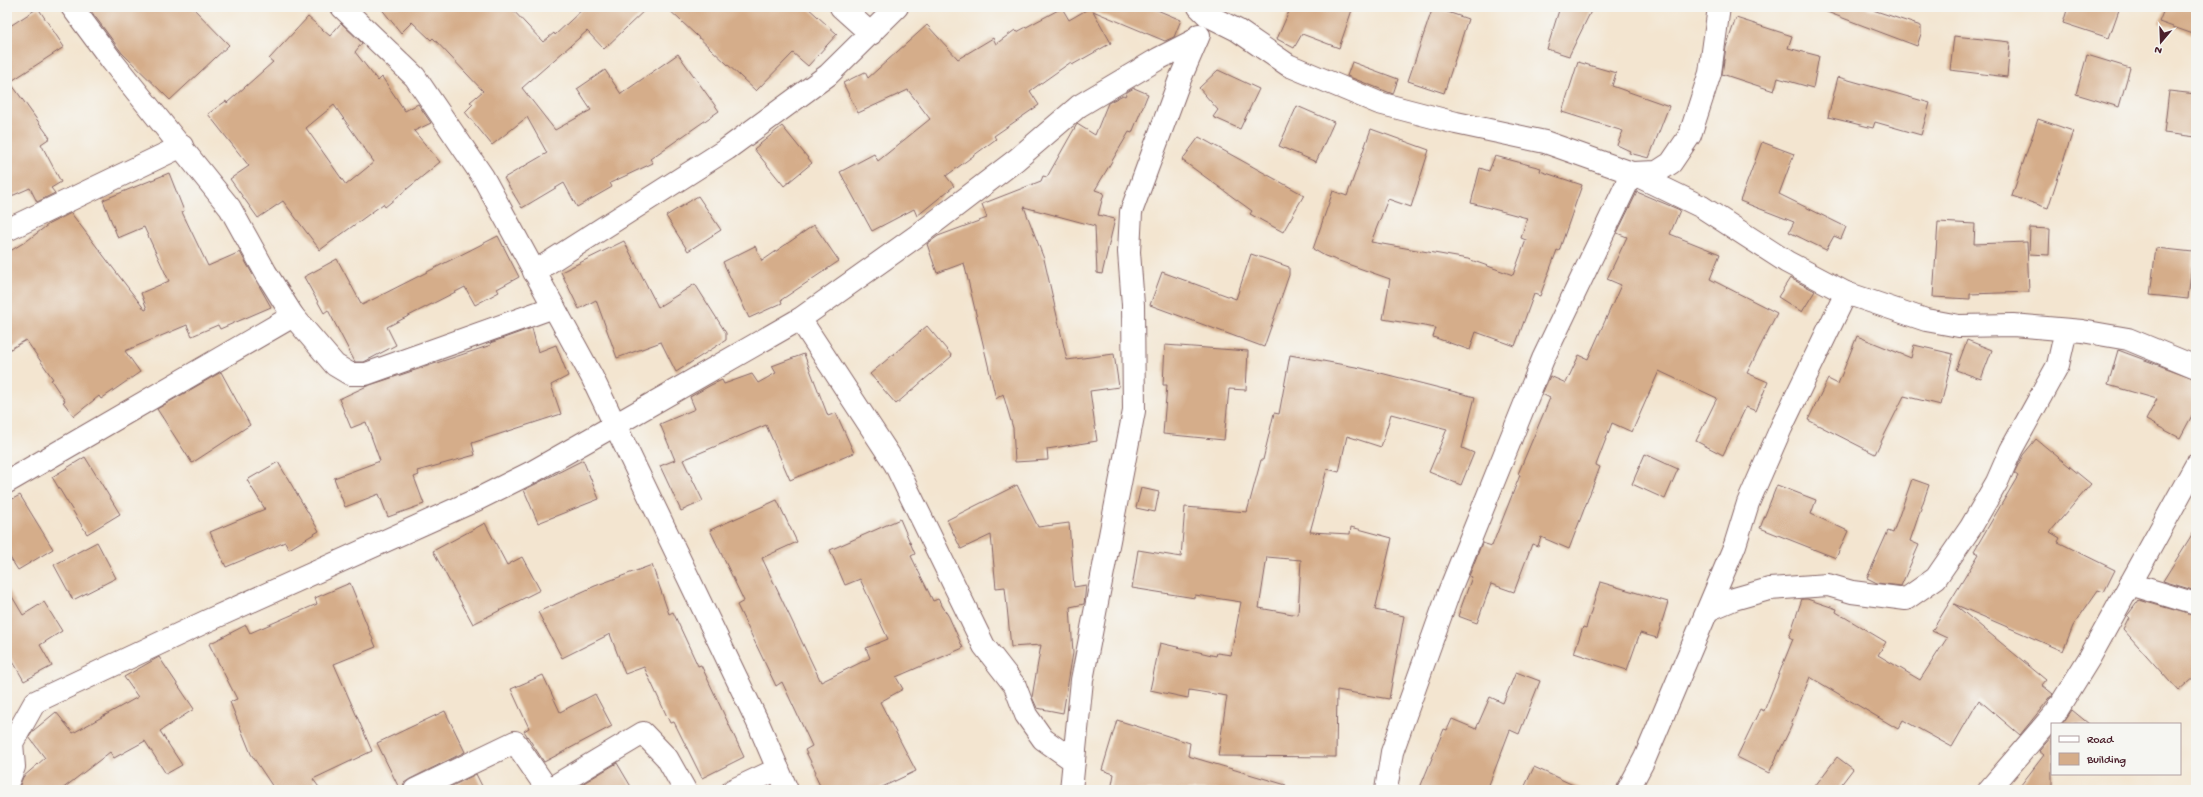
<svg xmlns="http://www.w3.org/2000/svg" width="2203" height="797" font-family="'Gochi Hand',sans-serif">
  <rect width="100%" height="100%" fill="#f6f6f2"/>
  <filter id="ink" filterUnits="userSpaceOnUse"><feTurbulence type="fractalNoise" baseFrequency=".025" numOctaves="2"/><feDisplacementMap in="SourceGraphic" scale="8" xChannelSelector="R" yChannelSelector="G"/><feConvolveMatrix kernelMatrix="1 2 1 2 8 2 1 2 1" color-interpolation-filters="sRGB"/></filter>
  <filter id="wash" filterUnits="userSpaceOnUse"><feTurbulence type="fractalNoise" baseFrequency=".012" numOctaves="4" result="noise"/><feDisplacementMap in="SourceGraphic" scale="16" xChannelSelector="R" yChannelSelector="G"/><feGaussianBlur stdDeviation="0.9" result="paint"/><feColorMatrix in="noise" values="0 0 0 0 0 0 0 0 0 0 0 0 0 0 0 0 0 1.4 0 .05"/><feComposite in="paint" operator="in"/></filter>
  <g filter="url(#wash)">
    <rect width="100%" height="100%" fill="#f3e5d0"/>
    <g id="blocks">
      <g fill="#d5ad8a" fill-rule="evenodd">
        <polygon points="88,7 192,7 229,45 170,100 122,53"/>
        <polygon points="380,7 510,7 543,42 554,33 555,35 585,7 648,7 604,49 587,31 522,88 555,130 591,110 577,89 605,70 621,94 678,54 719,111 650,159 653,163 610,183 612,187 577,207 564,183 522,208 504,178 547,153 527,117 492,145 465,112 473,104 470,102 483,91 433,38 431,40 412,22 401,33"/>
        <polygon points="666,7 807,7 837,34 808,66 793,53 756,91"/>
        <polygon points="1084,7 1150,7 1181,20 1174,37 1165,41 1093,11 1111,43 1072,65 1071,62 1030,91 1039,105 994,136 996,139 946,176 954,186 917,216 914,209 872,231 840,172 874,154 878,161 930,119 908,90 858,113 843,83 865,72 868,78 927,25 958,59 993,38 996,44 1015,30 1017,32 1062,8 1069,20 1088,9"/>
        <polygon points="1291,7 1353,7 1339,48 1302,34 1294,48 1277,39"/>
        <polygon points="1433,7 1468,19 1444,93 1408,81"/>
        <polygon points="1560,7 1593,7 1569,56 1547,49"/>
        <polygon points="1820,7 1864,7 1921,26 1921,34 1917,46 1819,9"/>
        <polygon points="2068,7 2120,7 2109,38 2063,23"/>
        <polygon points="2165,7 2196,7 2196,35 2159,22"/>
        <polygon points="38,8 64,47 10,82 50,138 41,144 61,182 51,188 55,193 37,202 30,188 7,198 7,28"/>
        <path d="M308,17L330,36L341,23L362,43L355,52L378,81L382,77L405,111L418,104L431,123L414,131L440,162L385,207L383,204L320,250L283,201L258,218L230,179L249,166L208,114L226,101L227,103L273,62L269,59ZM334,105L374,162L346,185L306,128Z"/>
        <polygon points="1736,18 1792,36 1788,48 1819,56 1813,88 1778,78 1774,91 1722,74 1726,47"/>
        <polygon points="1954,36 2010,42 2007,77 1950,70"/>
        <polygon points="2087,55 2130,68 2119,107 2076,94"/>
        <polygon points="1352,62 1398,79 1393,94 1347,76"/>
        <polygon points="1578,62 1616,73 1612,86 1669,106 1649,158 1629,153 1630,151 1617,145 1623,131 1562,112"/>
        <polygon points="1218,70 1259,89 1240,129 1213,117 1218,110 1199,88"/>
        <polygon points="1838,77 1930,103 1921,135 1875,122 1873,128 1828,117"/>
        <polygon points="1134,88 1148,94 1132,133 1129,132 1095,190 1104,193 1098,215 1115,219 1102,274 1097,273 1095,226 1024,207 1044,259 1067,360 1114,354 1119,387 1090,391 1097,441 1047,449 1048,460 1015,462 1013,428 1003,394 996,399 964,263 937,273 927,244 938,236 987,218 982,204 1041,181 1043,176 1047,177 1077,124 1095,135 1108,103 1123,95 1125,96 1127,92"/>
        <polygon points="2169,91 2196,94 2196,137 2164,133"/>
        <polygon points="1297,106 1334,122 1316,162 1279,146"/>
        <polygon points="2038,119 2073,131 2048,208 2012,196"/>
        <polygon points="782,126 812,163 784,186 754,149"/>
        <polygon points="1371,129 1429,150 1411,207 1388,199 1371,242 1468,259 1513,275 1526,240 1521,238 1527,218 1471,203 1480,168 1489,171 1495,156 1541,168 1540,171 1582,185 1559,251 1557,250 1540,296 1534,294 1515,346 1476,332 1470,350 1433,337 1436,328 1383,319 1390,279 1325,256 1313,249 1333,191 1347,196"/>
        <polygon points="1199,137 1304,195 1283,232 1250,214 1252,211 1182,160"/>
        <polygon points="1762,142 1794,154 1779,194 1846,227 1841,239 1834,236 1826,250 1789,232 1794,222 1740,201"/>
        <polygon points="169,173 184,211 182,212 208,266 240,252 271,307 220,329 218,325 192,336 187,325 125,351 140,372 101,399 99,396 74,416 63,402 65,401 51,380 53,379 26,340 7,351 7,253 28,240 49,224 71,213 145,310 147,309 141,293 169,281 144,227 118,238 103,200"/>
        <polygon points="1637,192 1680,210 1670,234 1720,254 1710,279 1777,313 1747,373 1768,382 1756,411 1746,407 1723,455 1696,441 1717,398 1659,371 1632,432 1612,423 1596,465 1600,467 1569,549 1541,537 1538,546 1532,544 1514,592 1491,584 1477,623 1458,616 1472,577 1469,576 1482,543 1492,546 1520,475 1518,474 1550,398 1542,394 1550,376 1566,383 1579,355 1588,359 1621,285 1607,279 1627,237 1617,233"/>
        <polygon points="698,196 721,230 688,251 666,216"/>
        <polygon points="1938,222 1975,224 1974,244 2027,242 2029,292 1970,294 1970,299 1933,297"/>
        <polygon points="814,225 839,261 781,300 782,303 749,318 723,262 755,246 762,261"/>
        <polygon points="2030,228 2050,229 2049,255 2029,254"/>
        <polygon points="498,236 519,277 497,289 499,292 475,305 465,287 387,327 396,345 364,362 355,362 328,310 324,313 304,277 337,259 362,305"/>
        <polygon points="624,241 658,307 695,284 726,333 726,340 676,372 661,342 617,358 596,300 579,309 561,272"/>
        <polygon points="2156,248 2193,252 2188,299 2150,295"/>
        <polygon points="1251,254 1289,267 1289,275 1264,347 1150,305 1162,272 1236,299"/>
        <polygon points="1790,278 1815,291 1802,312 1778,297"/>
        <polygon points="927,326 952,356 896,404 870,374"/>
        <polygon points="532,328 538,352 556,345 568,376 551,385 561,414 472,443 475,455 417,471 419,475 414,477 424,504 388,517 379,494 345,507 334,478 380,461 366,422 351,428 339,399 367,386 491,345 490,343"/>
        <polygon points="1857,336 1911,358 1914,345 1953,354 1941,405 1904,396 1875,454 1808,420 1828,379 1838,384"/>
        <polygon points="1967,340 1992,350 1981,379 1956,370"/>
        <polygon points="1165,345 1248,351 1246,390 1229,389 1224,440 1163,434 1167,385 1163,385"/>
        <polygon points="2118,350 2196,379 2196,408 2180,438 2146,420 2157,399 2108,385"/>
        <polygon points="804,354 828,416 836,413 854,453 790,480 766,425 683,460 703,501 681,511 660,466 675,460 660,424 695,409 690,397 711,385 722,380 724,384 752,374 758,383 776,373 772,366"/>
        <path d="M1290,355L1361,368L1475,397L1462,448L1474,453L1461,485L1429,472L1447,429L1391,414L1381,447L1347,436L1339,472L1327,469L1310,532L1350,534L1351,527L1392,538L1375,610L1404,616L1389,699L1337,690L1336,757L1218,756L1227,696L1189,690L1188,698L1150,690L1160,643L1216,656L1217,653L1231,655L1241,602L1195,595V598L1132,588L1138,550L1181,557L1185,507L1247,512L1261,460H1263L1274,413L1279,414ZM1267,557L1301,560L1298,615L1259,608Z"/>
        <polygon points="221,372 250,425 192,463 157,409"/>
        <polygon points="2036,439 2091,484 2050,532 2060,538 2058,542 2115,570 2104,592 2098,590 2073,626 2063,651 1954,604 2046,680 2042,685 2053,694 2020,735 1979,700 1952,747 1903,720 1898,729 1810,677 1791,724 1792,725 1769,773 1737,757 1760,709 1764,711 1793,639 1789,637 1802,599 1807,599 1837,609 1836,612 1886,642 1878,655 1920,680 1947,638 1932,631 1979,554 1974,551 2018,476 2014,473 2023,455"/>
        <polygon points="1645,454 1678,469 1665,499 1632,484"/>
        <polygon points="85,457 120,514 87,534 52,477"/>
        <polygon points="583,460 599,499 538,523 524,490"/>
        <polygon points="278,462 319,531 289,549 285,542 226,567 210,532 265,509 247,480"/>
        <polygon points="1912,479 1929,485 1910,541 1919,545 1901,586 1877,583 1867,578 1888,531 1893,533"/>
        <polygon points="1017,485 1038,527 1069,523 1074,587 1086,585 1084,604 1070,607 1073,653 1063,713 1037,708 1032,697 1041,645 1011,647 1005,587 996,588 991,535 961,549 947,520"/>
        <polygon points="1777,485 1816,500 1811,514 1848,531 1836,558 1760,528"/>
        <polygon points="1141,488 1159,492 1155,512 1136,508"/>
        <polygon points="20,495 53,549 18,570 7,553 7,502"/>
        <polygon points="777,500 797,542 762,558 821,682 870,658 866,648 888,639 860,579 845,585 830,550 900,519 915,554 911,556 933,601 938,599 949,617 963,648 896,677 903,689 880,702 916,771 876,790 822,790 814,773 816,772 805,750 812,746 782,682 776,686 737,605 744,601 710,530"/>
        <polygon points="485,523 507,565 522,557 540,590 473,624 433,551"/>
        <polygon points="2196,528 2196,591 2163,581"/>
        <polygon points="97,542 116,578 73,600 54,565"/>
        <polygon points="652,565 669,614 673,612 698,666 701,665 744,757 702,778 674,722 670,723 644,667 625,674 610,634 562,658 538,612 595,586"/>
        <polygon points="1600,582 1668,602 1657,638 1640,633 1627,670 1574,653 1583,627 1586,628"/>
        <polygon points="350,583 376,647 334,664 372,751 313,779 321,790 275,790 251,754 230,702 237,699 209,644 246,625 250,633 317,604 315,598"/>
        <polygon points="7,588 23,615 44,602 62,631 40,645 52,666 24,681 7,651"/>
        <polygon points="2139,600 2196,616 2196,675 2178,691 2123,629 2129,617 2127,616"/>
        <polygon points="159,657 194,709 160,731 182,765 166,774 145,741 114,758 110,752 61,790 18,790 23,777 45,758 29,737 34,730 56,712 73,733 138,697 124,677"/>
        <polygon points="1516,672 1540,681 1519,734 1510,730 1487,790 1419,790 1444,729 1447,730 1452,719 1476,729 1490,697 1503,703"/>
        <polygon points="543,675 560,712 595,694 612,726 544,762 524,731 529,728 511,689"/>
        <polygon points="2072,710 2089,724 2062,724"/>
        <polygon points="445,711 465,752 410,779 404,783 403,790 400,790 377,743"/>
        <polygon points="1117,720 1190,743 1188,756 1286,785 1285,790 1111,790 1114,774 1102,770"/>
        <polygon points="2052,736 2052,790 2017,790 2044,755 2039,751"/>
        <polygon points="1837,757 1853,769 1837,790 1812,790"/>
        <polygon points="617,763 633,790 572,790"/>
        <polygon points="1534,767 1584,790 1523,790"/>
        <polygon points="476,774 484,790 444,790"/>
      </g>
    </g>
  </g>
  <g filter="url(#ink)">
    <use href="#blocks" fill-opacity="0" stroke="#856465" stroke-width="1"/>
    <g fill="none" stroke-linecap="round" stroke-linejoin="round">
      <defs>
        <g id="minor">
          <polyline points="72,7 112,61 230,208 266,273 293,316 335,365 350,374 366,374 554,307"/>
          <polyline points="342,7 415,77 483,177 592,377 759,725 787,790"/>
          <polyline points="841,7 871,34"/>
          <polyline points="1199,7 1207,15 1237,30 1288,65 1379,103 1456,123 1545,142 1632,173 1702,207 1787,262 1846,293 1926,320 1959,326 2013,325 2082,331 2128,339 2196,367"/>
          <polyline points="7,230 182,146"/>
          <polyline points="534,272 727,149 828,75 897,7"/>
          <polyline points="800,319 895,464 984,646 1015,686 1026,715 1043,739 1074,761"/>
          <polyline points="7,482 293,316"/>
          <polyline points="2130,584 2196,604"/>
          <polyline points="1708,610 1734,599 1769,589 1828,585 1852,592 1906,599 1936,578 1971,527 1997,482 2011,450 2058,365 2066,330"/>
          <polyline points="7,784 14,767 12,743 35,702 207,621 476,500 534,471 615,425 800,319 918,235 1016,160 1079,106 1158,59 1197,39"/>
          <polyline points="415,790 515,742 548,790"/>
          <polyline points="548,790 643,733 667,758 685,790"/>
          <polyline points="733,790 778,769"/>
          <polyline points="1071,790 1082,680 1134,411 1133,305 1129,252 1131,212 1180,79 1199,35"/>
          <polyline points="1386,790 1392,752 1449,592 1543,359 1632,173 1657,172 1671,163 1690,135 1710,73 1719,7"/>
          <polyline points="1628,790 1645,758 1735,545 1748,503 1781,428 1846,293"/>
          <polyline points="1989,790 2056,712 2090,657 2196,465"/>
        </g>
      </defs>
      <use href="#minor" stroke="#856465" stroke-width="24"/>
      <use href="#minor" stroke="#fff" stroke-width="22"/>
    </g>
  </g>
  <rect width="2203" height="797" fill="none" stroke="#f6f6f2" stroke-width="24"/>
  <rect x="2051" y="723" width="130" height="52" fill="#f6f6f2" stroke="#b1a0a2"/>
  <rect x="2059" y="736" width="20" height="6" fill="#ffffff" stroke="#b1a0a2"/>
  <text x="2087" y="743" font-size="12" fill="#4a1f2b">Road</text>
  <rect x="2059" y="753" width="20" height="12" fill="#d5ad8a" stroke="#b1a0a2"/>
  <text x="2087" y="763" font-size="12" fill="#4a1f2b">Building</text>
  <g transform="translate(2161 42) rotate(199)" stroke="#f6f6f2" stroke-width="3" paint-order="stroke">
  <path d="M0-3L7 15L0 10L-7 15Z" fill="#4a1f2b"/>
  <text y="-6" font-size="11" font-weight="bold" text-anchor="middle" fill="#4a1f2b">N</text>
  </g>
</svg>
